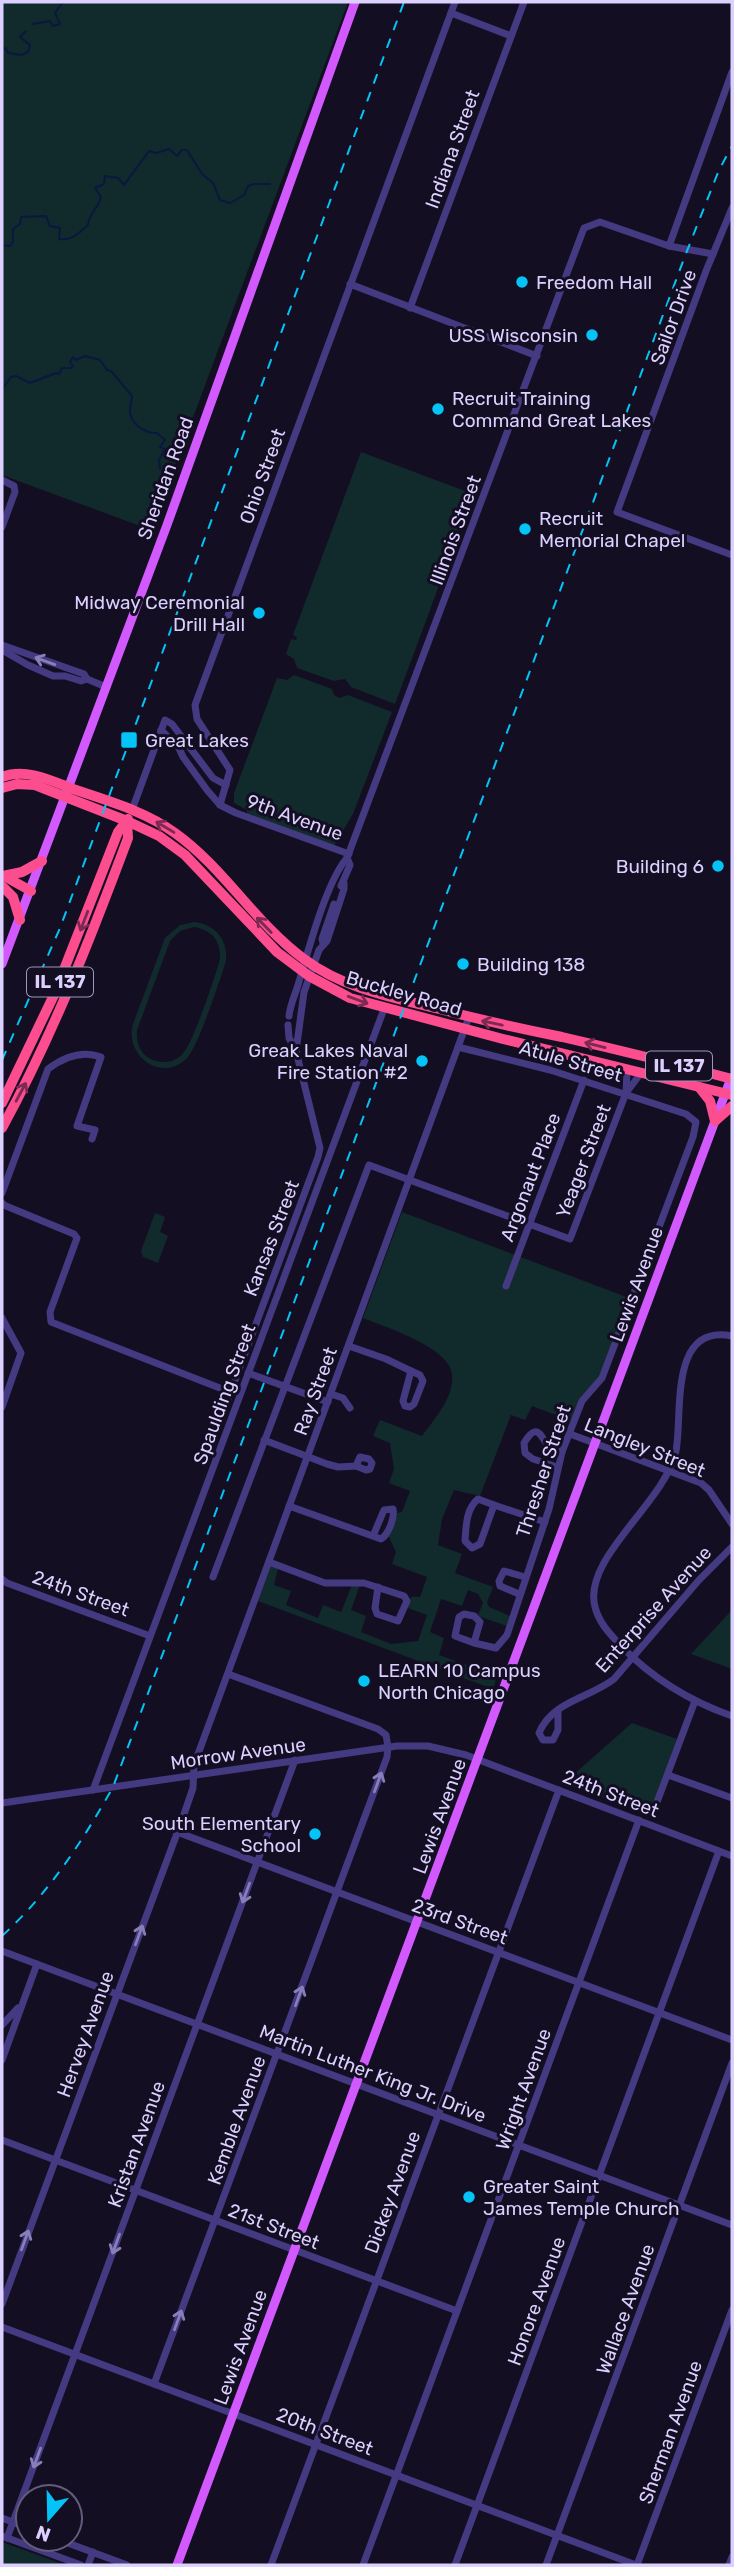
<svg xmlns="http://www.w3.org/2000/svg" width="734" height="2567" font-family="Rubik,sans-serif">
  <rect width="100%" height="100%" fill="#140e23"/>
  <g fill="#112a2c" fill-rule="evenodd">
    <polygon points="2,2 348,2 151,530 2,475"/>
    <polygon points="361,452 473,494 395,704 351,687 345,679 334,681 297,668 294,659 286,654 291,639 296,640 297,637 293,635"/>
    <polygon points="294,675 332,689 334,695 339,698 348,695 392,712 353,814 334,846 247,813 247,810 234,803 234,793 277,678 287,680"/>
    <path d="M195,922C216,925 228,940 226,961C220,980 198,1047 187,1058C161,1084 124,1055 133,1024L165,938L180,925ZM194,927C212,930 221,941 220,959C215,977 194,1040 184,1052C176,1063 161,1065 149,1058C139,1052 136,1041 137,1030L170,941L180,931Z"/>
    <path d="M402,1212L629,1298L601,1374L571,1421L532,1406L525,1420L511,1415L480,1496L454,1490L442,1519L438,1545L462,1554L455,1573L493,1587L487,1602L489,1607L510,1616L507,1626L481,1617L478,1615L483,1603L478,1594L468,1590L462,1606L441,1599L430,1632L444,1638L439,1655L497,1676L493,1689L258,1601L271,1565L278,1568L274,1585L291,1591L286,1605L318,1618L323,1605L341,1612L352,1585H360L351,1610L366,1616L361,1632L391,1644L418,1641L427,1615L408,1608L411,1597H420L427,1577L392,1564L396,1552L388,1535L397,1513L402,1512L410,1491L389,1483L394,1469L390,1443L373,1436L380,1420L422,1436C434,1420 455,1396 452,1374C449,1347 385,1327 363,1318Z"/>
    <polygon points="155,1213 165,1217 160,1232 168,1236 158,1263 143,1257 141,1251"/>
    <polygon points="732,1610 732,1669 691,1654"/>
    <polygon points="632,1723 677,1739 649,1815 564,1783"/>
    <polygon points="2,2542 65,2565 2,2565"/>
  </g>
  <g fill="none" stroke-linecap="round" stroke-linejoin="round">
    <g stroke="#0a183f" stroke-width="2">
      <polyline points="33,24 50,21 53,26 60,24 55,13 63,2"/>
      <polyline points="2,49 6,48 8,53 22,55 28,52 30,45 20,37 26,31"/>
      <path d="M2,245L10,246L13,242V229L20,224L21,217L46,216L50,226L60,228L59,239C73,241 78,233 88,225C89,213 98,209 101,197L95,188L104,184L105,176L118,178L124,185L149,151L156,153L169,149L177,156L182,150H187L202,174L213,183L220,200L230,203L244,195L248,186L254,184H270"/>
      <path d="M2,389L11,377L16,376L30,383L56,373L59,374L62,368H71L73,366L70,362L73,357L76,360L85,356L100,360L107,370L111,371L132,396C132,401 129,409 130,413C132,425 147,434 157,433L165,440L160,447L165,449L159,460L160,469"/>
    </g>
    <g stroke="#443a81" stroke-width="7">
      <polyline points="451,13 511,36"/>
      <polyline points="732,208 706,271 617,512 732,555"/>
      <polyline points="669,246 732,72"/>
      <polyline points="350,284 537,356"/>
      <polyline points="410,308 524,2"/>
      <polyline points="2,480 14,486 15,492 2,527"/>
      <polyline points="2,645 84,674 87,679 106,687"/>
      <polyline points="2,650 28,665 53,676 65,676 81,681 87,679"/>
      <polyline points="161,730 181,749"/>
      <polyline points="178,746 183,757 207,790 220,805 236,813 349,854"/>
      <polyline points="220,805 230,770 197,719 195,705 455,2"/>
      <polyline points="132,810 165,720 172,724 213,778 226,785"/>
      <polyline points="341,886 350,865 347,858"/>
      <polyline points="323,943 322,939 334,904"/>
      <path d="M289,1016C290,1005 295,995 298,985C308,952 326,882 347,858L584,228L600,222L669,246L713,254"/>
      <polyline points="288,1025 289,1038 296,1051 304,992 319,950 327,941 344,889 344,883"/>
      <polyline points="458,1047 550,1070 686,1114 696,1122 693,1137 602,1378 582,1401 562,1452 549,1509 507,1635 496,1648 474,1643 480,1622 474,1616 464,1614 459,1617 455,1636 474,1643"/>
      <polyline points="626,1093 627,1070"/>
      <path d="M2,1193L48,1069C64,1057 82,1050 101,1057L77,1126L95,1130L92,1139"/>
      <polyline points="2,1203 6,1206 74,1234 77,1238 50,1312 51,1322 230,1392"/>
      <polyline points="506,1286 584,1080"/>
      <polyline points="2,1318 21,1353 2,1407"/>
      <path d="M732,1336C668,1323 683,1415 676,1451C665,1503 582,1558 595,1607C599,1623 610,1634 621,1646C653,1679 689,1701 732,1716"/>
      <polyline points="349,1346 386,1359 411,1371"/>
      <polygon points="411,1371 420,1375 423,1381 414,1404 410,1407 405,1406 403,1401"/>
      <polyline points="248,1373 328,1402"/>
      <polyline points="331,1394 343,1398 350,1408"/>
      <polyline points="215,1434 318,1157 320,1148 296,1051"/>
      <polyline points="570,1434 701,1483 709,1490 732,1524"/>
      <polyline points="264,1440 327,1464 338,1467 356,1466 366,1470 370,1469 372,1463 369,1459 360,1457 356,1466"/>
      <path d="M557,1467L533,1459L525,1453L524,1443C539,1418 541,1441 551,1448C552,1449 561,1452 562,1452"/>
      <path d="M478,1499L494,1505L480,1544L472,1548L465,1541C466,1526 466,1509 478,1499Z"/>
      <polyline points="494,1505 545,1522"/>
      <path d="M289,1506L381,1539C388,1535 395,1518 393,1509L384,1510L373,1536"/>
      <polyline points="269,1562 325,1583 364,1583 404,1596 407,1601 398,1621 377,1614 375,1608 378,1587"/>
      <polyline points="213,1577 369,1165 570,1239 626,1093 641,1073"/>
      <polyline points="2,1579 7,1583 150,1636"/>
      <polyline points="519,1594 500,1586 499,1581 504,1571 525,1577"/>
      <path d="M558,1710V1730L553,1740H543L539,1733C552,1701 590,1698 614,1679L699,1580L732,1547"/>
      <polyline points="668,1775 732,1798"/>
      <polyline points="93,1790 384,1009"/>
      <polyline points="2,1803 397,1746 428,1746 466,1755 732,1856"/>
      <polyline points="654,1810 695,1701"/>
      <polyline points="177,1832 732,2040"/>
      <polyline points="2,1951 732,2225"/>
      <polyline points="2,2025 18,2008"/>
      <polyline points="2,2060 37,1964"/>
      <polyline points="2,2140 457,2311"/>
      <polyline points="2,2304 182,1820 193,1788 194,1765 469,1017"/>
      <polyline points="2,2327 636,2565"/>
      <polyline points="154,2384 387,1757 388,1747 386,1735 378,1729 228,1674"/>
      <polyline points="2,2518 28,2528"/>
      <polyline points="2,2536 81,2565"/>
      <polyline points="7,2538 295,1760"/>
      <polyline points="57,2539 127,2565"/>
      <polyline points="88,2565 93,2552"/>
      <polyline points="271,2565 559,1790"/>
      <polyline points="363,2565 639,1820"/>
      <polyline points="455,2565 719,1851"/>
      <polyline points="546,2565 732,2063"/>
      <polyline points="637,2565 732,2310"/>
      <polyline points="729,2565 732,2557"/>
    </g>
    <g stroke="#d259fd" stroke-width="9">
      <polyline points="2,964 167,525 355,2"/>
      <polyline points="177,2565 731,1078"/>
    </g>
    <g stroke="#fc4d8e" stroke-width="10">
      <path d="M2,777C26,768 50,780 73,789C108,801 145,811 175,833C223,867 255,923 304,959C344,989 395,998 443,1010C482,1020 522,1029 562,1037C619,1050 676,1064 732,1079"/>
      <polyline points="2,788 17,784 35,785 127,821 159,836 185,855 277,952 309,976 350,998 503,1039 732,1095"/>
      <polyline points="3,876 22,872 42,861"/>
      <polyline points="4,876 31,891"/>
      <polyline points="2,886 13,897 20,920"/>
      <polyline points="699,1087 710,1101 715,1121"/>
      <polyline points="2,1103 54,995 118,832 128,819"/>
      <polyline points="715,1121 732,1106"/>
      <path d="M2,1128C53,1035 91,937 128,838L127,821"/>
    </g>
    <g stroke="#04c4f7" stroke-width="2" stroke-dasharray="10 9" stroke-linecap="butt">
      <polyline points="2,1060 60,928 404,2"/>
      <path d="M2,1936C49,1893 82,1842 113,1787L685,256L719,170L732,146"/>
    </g>
  </g>
  <defs><path id="oneway-shaft" d="M-6 0H5M1.5-3L5.5 0L1.5 3" fill="none" stroke-width="1.6" stroke-linecap="round" stroke-linejoin="round" transform="scale(1.75)"/></defs>
  <g stroke="#887eb9">
    <use href="#oneway-shaft" transform="translate(45 661) rotate(-160)"/>
    <use href="#oneway-shaft" transform="translate(378 1782) rotate(-70)"/>
    <use href="#oneway-shaft" transform="translate(246 1893) rotate(110)"/>
    <use href="#oneway-shaft" transform="translate(139 1935) rotate(-70)"/>
    <use href="#oneway-shaft" transform="translate(299 1996) rotate(-70)"/>
    <use href="#oneway-shaft" transform="translate(25 2240) rotate(-70)"/>
    <use href="#oneway-shaft" transform="translate(116 2244) rotate(110)"/>
    <use href="#oneway-shaft" transform="translate(178 2320) rotate(-70)"/>
    <use href="#oneway-shaft" transform="translate(37 2458) rotate(110)"/>
  </g>
  <g stroke="#7c2a53">
    <use href="#oneway-shaft" transform="translate(165 827) rotate(-149)"/>
    <use href="#oneway-shaft" transform="translate(84 921) rotate(111)"/>
    <use href="#oneway-shaft" transform="translate(264 925) rotate(-134)"/>
    <use href="#oneway-shaft" transform="translate(358 1000) rotate(20)"/>
    <use href="#oneway-shaft" transform="translate(492 1023) rotate(-168)"/>
    <use href="#oneway-shaft" transform="translate(595 1045) rotate(-166)"/>
    <use href="#oneway-shaft" transform="translate(21 1092) rotate(-62)"/>
  </g>
  <g fill="#04c4f7" stroke="#140e23" stroke-width="2.5">
    <circle cx="522" cy="282" r="7"/>
    <circle cx="592" cy="335" r="7"/>
    <circle cx="438" cy="409" r="7"/>
    <circle cx="525" cy="529" r="7"/>
    <circle cx="259" cy="613" r="7"/>
    <rect x="120" y="731" width="18" height="18" rx="3.5"/>
    <circle cx="718" cy="866" r="7"/>
    <circle cx="463" cy="964" r="7"/>
    <circle cx="422" cy="1061" r="7"/>
    <circle cx="364" cy="1681" r="7"/>
    <circle cx="315" cy="1834" r="7"/>
    <circle cx="469" cy="2197" r="7"/>
  </g>
  <g text-anchor="middle" stroke-width="6" stroke-linejoin="round" paint-order="stroke">
    <g fill="#140e23" stroke="#9f96bc" stroke-width="2">
      <rect x="27" y="967.5" width="66" height="29" rx="5"/>
      <rect x="646" y="1051.5" width="66" height="29" rx="5"/>
    </g>
    <g font-size="18" font-weight="bold" fill="#dbd0fe">
      <text x="60" y="988">IL 137</text>
      <text x="679" y="1072">IL 137</text>
    </g>
    <g font-size="19" fill="#dbd0fe" stroke="#140e23">
      <text transform="translate(452 149) rotate(-70)" y="7">Indiana Street</text>
      <text transform="translate(673 317) rotate(-70)" y="7">Sailor Drive</text>
      <text transform="translate(262 476) rotate(-70)" y="7">Ohio Street</text>
      <text transform="translate(165 478) rotate(-70)" y="7">Sheridan Road</text>
      <text transform="translate(455 530) rotate(-70)" y="7">Illinois Street</text>
      <text transform="translate(295 817) rotate(20)" y="7">9th Avenue</text>
      <text transform="translate(404 993) rotate(16)" y="7">Buckley Road</text>
      <text transform="translate(571 1061) rotate(16)" y="7">Atule Street</text>
      <text transform="translate(583 1161) rotate(-69)" y="7">Yeager Street</text>
      <text transform="translate(530 1177) rotate(-69)" y="7">Argonaut Place</text>
      <text transform="translate(271 1238) rotate(-69)" y="7">Kansas Street</text>
      <text transform="translate(636 1284) rotate(-70)" y="7">Lewis Avenue</text>
      <text transform="translate(315 1391) rotate(-70)" y="7">Ray Street</text>
      <text transform="translate(224 1394) rotate(-70)" y="7">Spaulding Street</text>
      <text transform="translate(645 1447) rotate(22)" y="7">Langley Street</text>
      <text transform="translate(543 1471) rotate(-72)" y="7">Thresher Street</text>
      <text transform="translate(81 1593) rotate(20)" y="7">24th Street</text>
      <text transform="translate(653 1609) rotate(-48)" y="7">Enterprise Avenue</text>
      <text transform="translate(238 1753) rotate(-8)" y="7">Morrow Avenue</text>
      <text transform="translate(611 1793) rotate(21)" y="7">24th Street</text>
      <text transform="translate(439 1816) rotate(-70)" y="7">Lewis Avenue</text>
      <text transform="translate(460 1921) rotate(20)" y="7">23rd Street</text>
      <text transform="translate(85 2034) rotate(-70)" y="7">Hervey Avenue</text>
      <text transform="translate(373 2073) rotate(21)" y="7">Martin Luther King Jr. Drive</text>
      <text transform="translate(523 2089) rotate(-70)" y="7">Wright Avenue</text>
      <text transform="translate(236 2120) rotate(-70)" y="7">Kemble Avenue</text>
      <text transform="translate(136 2144) rotate(-70)" y="7">Kristan Avenue</text>
      <text transform="translate(392 2192) rotate(-70)" y="7">Dickey Avenue</text>
      <text transform="translate(274 2226) rotate(21)" y="7">21st Street</text>
      <text transform="translate(536 2301) rotate(-70)" y="7">Honore Avenue</text>
      <text transform="translate(625 2309) rotate(-70)" y="7">Wallace Avenue</text>
      <text transform="translate(240 2347) rotate(-70)" y="7">Lewis Avenue</text>
      <text transform="translate(325 2431) rotate(21)" y="7">20th Street</text>
      <text transform="translate(670 2432) rotate(-70)" y="7">Sherman Avenue</text>
    </g>
    <g font-size="19" fill="#dbd0fe" stroke="#140e23" text-anchor="start">
      <text x="536" y="289">Freedom Hall</text>
      <text x="578" y="342" text-anchor="end">USS Wisconsin</text>
      <text x="452" y="405">Recruit Training<tspan x="452" dy="22">Command Great Lakes</tspan></text>
      <text x="539" y="525">Recruit<tspan x="539" dy="22">Memorial Chapel</tspan></text>
      <text x="245" y="609" text-anchor="end">Midway Ceremonial<tspan x="245" dy="22">Drill Hall</tspan></text>
      <text x="145" y="747">Great Lakes</text>
      <text x="704" y="873" text-anchor="end">Building 6</text>
      <text x="477" y="971">Building 138</text>
      <text x="408" y="1057" text-anchor="end">Greak Lakes Naval<tspan x="408" dy="22">Fire Station #2</tspan></text>
      <text x="378" y="1677">LEARN 10 Campus<tspan x="378" dy="22">North Chicago</tspan></text>
      <text x="301" y="1830" text-anchor="end">South Elementary<tspan x="301" dy="22">School</tspan></text>
      <text x="483" y="2193">Greater Saint<tspan x="483" dy="22">James Temple Church</tspan></text>
    </g>
  </g>
  <rect width="734" height="2567" fill="none" stroke="#dbd0fe" stroke-width="7"/>
  <g transform="translate(49 2518) rotate(200)"><circle r="33" fill="#140e23" stroke="#645c7b" stroke-width="2"/>
  <path d="M0-5L12 26L0 18L-12 26Z" fill="#04c4f7"/>
  <text y="-10" font-size="19" font-weight="bold" text-anchor="middle" fill="#dbd0fe">N</text>
  </g>
</svg>
